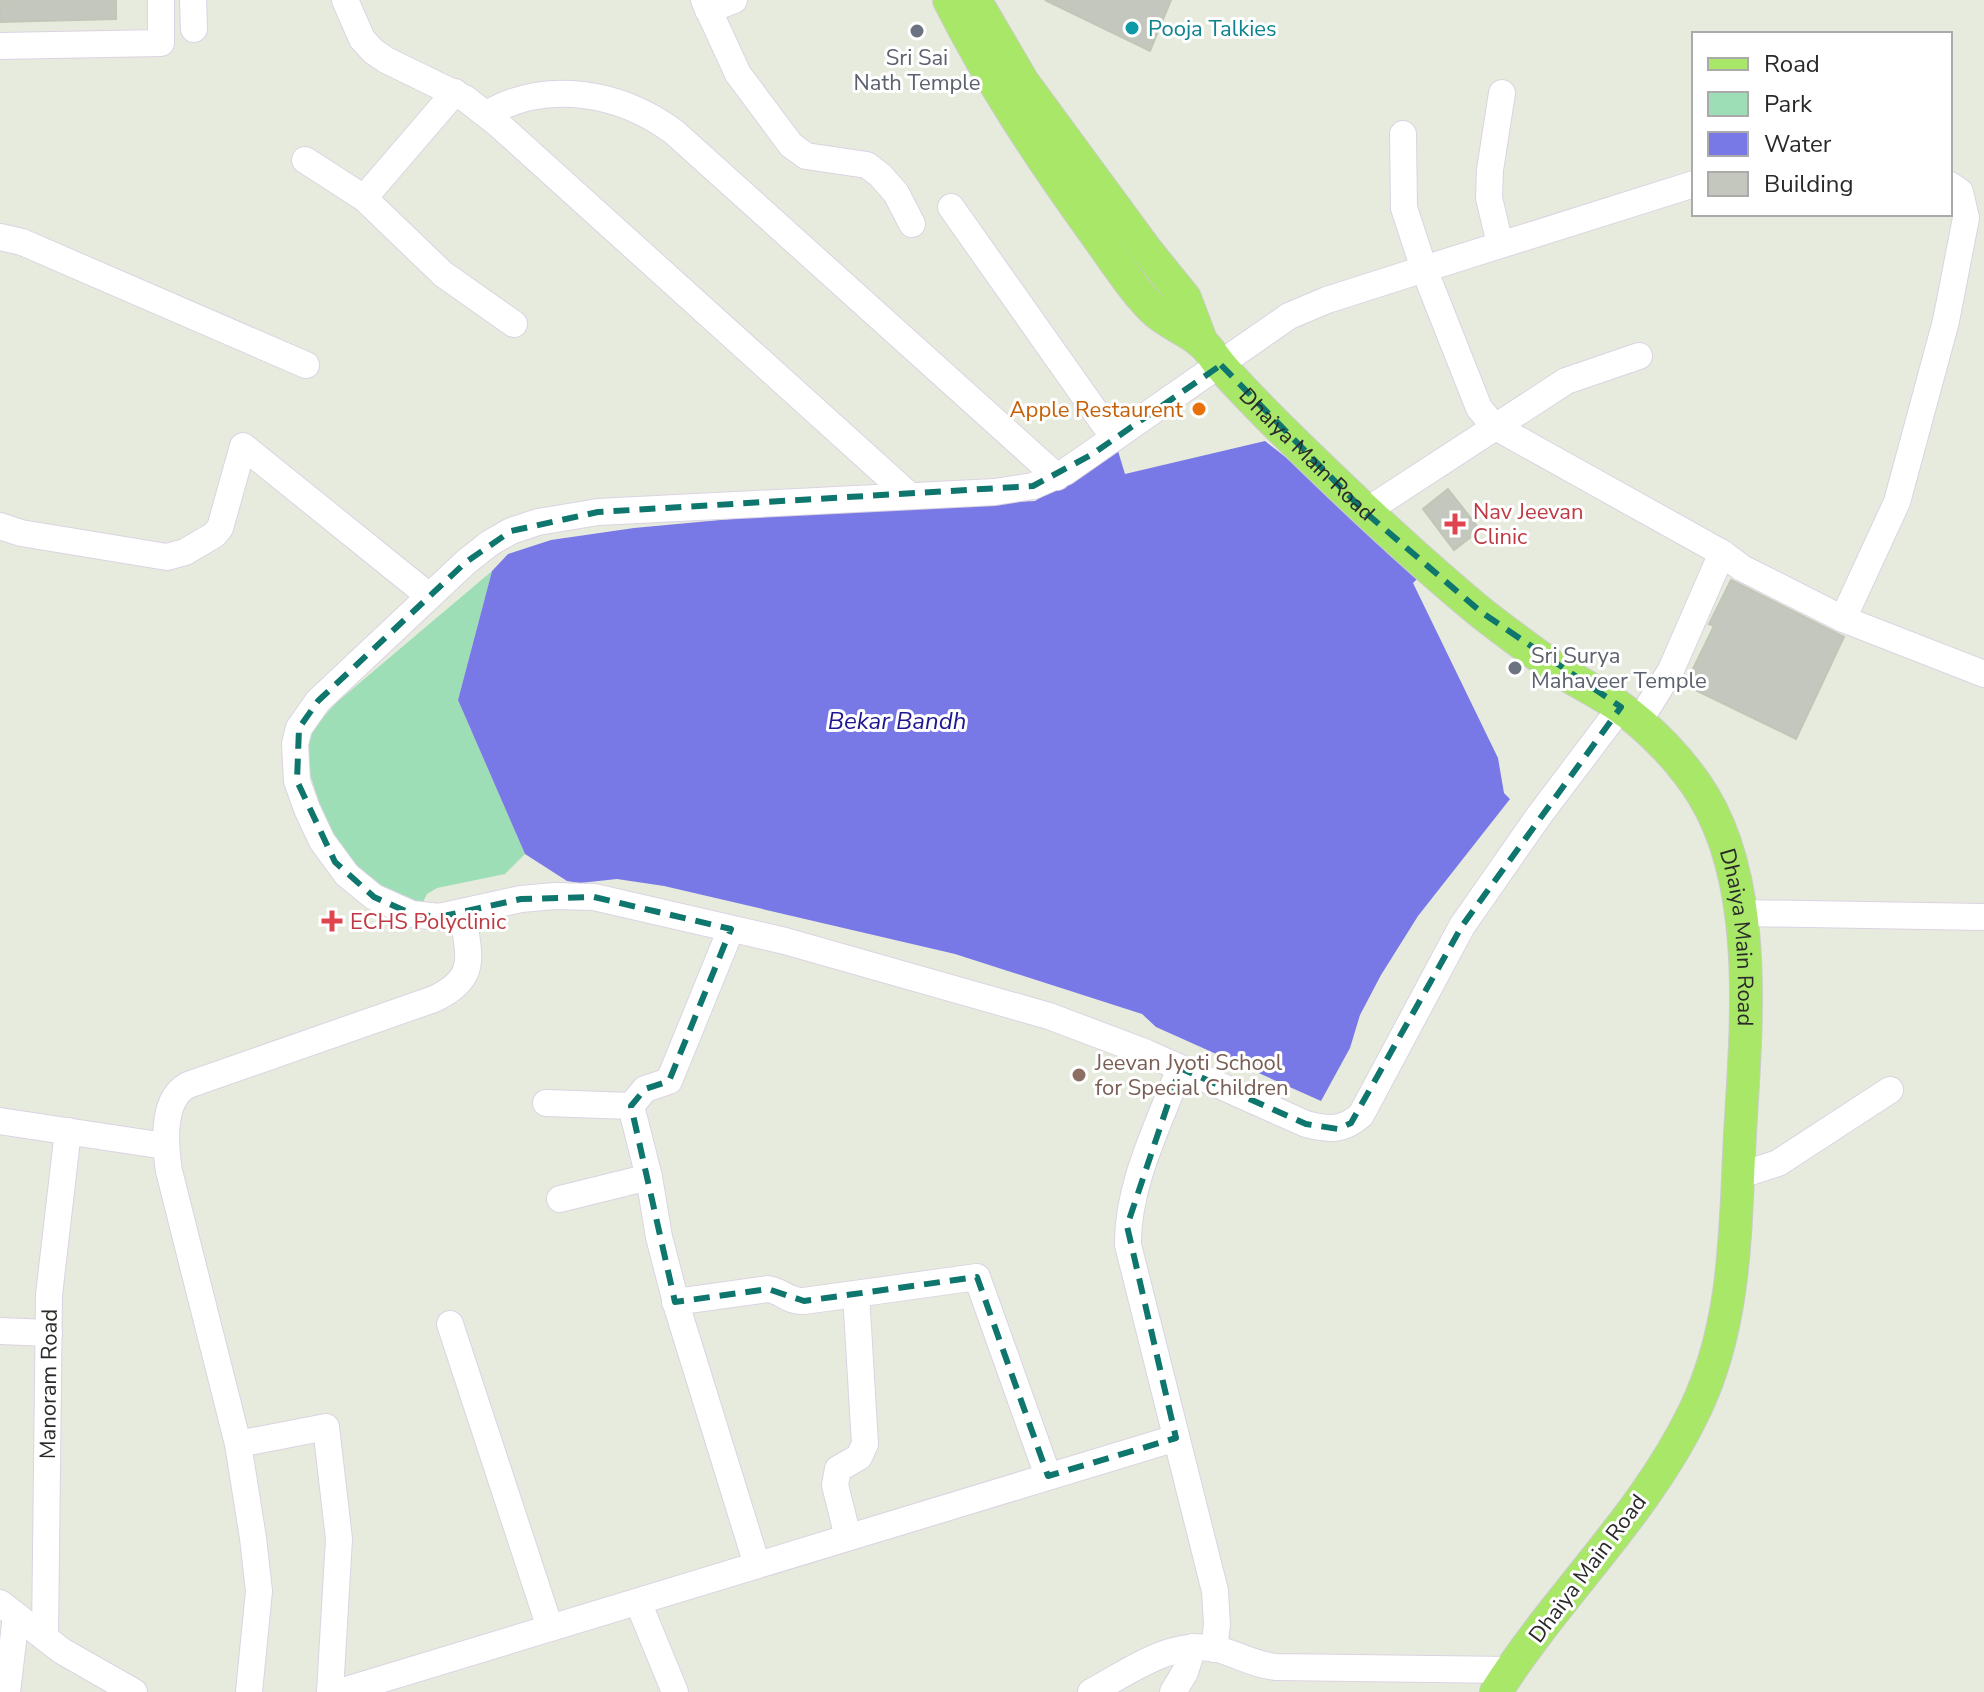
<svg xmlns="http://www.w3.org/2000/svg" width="1984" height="1692" font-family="'Nunito Sans',sans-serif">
  <rect width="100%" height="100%" fill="#e7ebde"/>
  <polygon fill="#9edeb7" points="492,571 458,700 525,854 505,874 437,888 427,894 420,908 364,882 333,845 306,762 308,741 313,728 337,702"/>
  <polygon fill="#7879e6" points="1265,441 1370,523 1420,576 1413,583 1498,758 1504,793 1510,799 1418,916 1381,975 1360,1015 1350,1048 1321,1101 1156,1027 1142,1014 955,954 664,886 617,879 580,883 567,881 525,854 458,700 492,571 508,554 551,540 634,528 742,518 1035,501 1118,451 1125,474"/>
  <g fill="#c3c7bd" stroke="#c1c7b7" stroke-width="2">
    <polygon points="0,0 116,0 116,19 0,22"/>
    <polygon points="1045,0 1171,0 1150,51"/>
    <polygon points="1448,489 1480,530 1454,550 1423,509"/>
    <polygon points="1731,580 1844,637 1796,739 1685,685 1714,626 1709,624"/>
  </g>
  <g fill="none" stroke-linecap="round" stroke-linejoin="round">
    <defs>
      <g id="minor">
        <polyline points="193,0 194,29"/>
        <polyline points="345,0 362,39 373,51 386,60 466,99 498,124 910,496"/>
        <polyline points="704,0 738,74 791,145 806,156 867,165 880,175 896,193 912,224"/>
        <polyline points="708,10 734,0"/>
        <polyline points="0,46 161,43 161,0"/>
        <path d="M487,114C546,79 620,92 674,132L1057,477"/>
        <polyline points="1403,134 1404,208 1424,269 1479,408 1494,426 1722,553 1742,568 1843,619 1984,674"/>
        <polyline points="305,160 364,198 443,274 514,324"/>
        <polyline points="364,198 455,92"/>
        <polyline points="951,207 1114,438"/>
        <polyline points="0,237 22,242 306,365"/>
        <polyline points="1500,244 1489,198 1490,170 1502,93"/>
        <polyline points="1365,512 1566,381 1639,356"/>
        <polyline points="0,526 21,533 167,557 185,552 214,535 220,528 243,446 429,596"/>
        <polyline points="1843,619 1897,502 1946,321 1966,218 1960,192 1950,185"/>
        <path d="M1621,707L1538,817L1462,926L1361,1115C1343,1131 1329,1130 1306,1124L1147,1053L1049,1016L785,941L594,897L555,896L521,899L439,917L412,914L374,897L347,875L322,841L307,809L297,781L295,744L299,728L318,701L466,562L490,543L511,531L538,522L598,512L995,492L1033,486L1065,472L1289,316L1327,300L1424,269L1694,184"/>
        <polyline points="1638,723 1671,670 1722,553"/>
        <polyline points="1741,913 1984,917"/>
        <path d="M1180,1068C1159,1124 1127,1185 1128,1245L1215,1591L1217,1625L1214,1649"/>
        <polyline points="546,1103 631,1106 649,1177 659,1237 678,1310 757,1565"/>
        <polyline points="631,1106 645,1089 669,1081 731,929"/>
        <polyline points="0,1121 165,1146"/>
        <polyline points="1738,1176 1778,1163 1890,1090"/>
        <polyline points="560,1199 649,1177"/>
        <path d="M675,1302L768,1289C782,1291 789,1302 804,1301L977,1277L1048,1476"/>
        <polyline points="450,1324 550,1628"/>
        <polyline points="0,1331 49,1333"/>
        <polyline points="238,1444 326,1427 339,1539 330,1692"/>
        <polyline points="848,1537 835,1485 838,1469 859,1457 865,1444 856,1294"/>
        <polyline points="638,1602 675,1692"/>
        <polyline points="0,1603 62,1651 134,1692"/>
        <path id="s1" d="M45,1638L49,1295L68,1131"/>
        <polyline points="7,1692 16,1616"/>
        <path d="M249,1692L259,1591L253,1538L238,1444L169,1171C165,1145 161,1099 188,1085L434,999C480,977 468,956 463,913"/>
        <polyline points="340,1692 1176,1438"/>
        <path d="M1091,1692C1129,1672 1171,1639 1217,1649C1237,1654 1254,1665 1276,1667L1510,1670"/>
        <polyline points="1173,1692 1185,1672 1193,1647"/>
      </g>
      <g id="major">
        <path id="s2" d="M949,0C991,84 1044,163 1099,239C1114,260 1138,297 1157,313C1170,324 1188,331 1201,342C1209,348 1214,358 1221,366C1239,387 1259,407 1279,427C1343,490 1409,553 1479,611C1503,630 1529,649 1554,667C1575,681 1597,691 1617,705C1650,728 1682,761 1703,795C1760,888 1746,1029 1740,1134C1735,1229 1737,1322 1695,1410C1645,1515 1557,1595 1496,1692"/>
        <polyline points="975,0 1023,82 1147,251 1185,298 1202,343"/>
      </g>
    </defs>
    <use href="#minor" stroke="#dbd3e2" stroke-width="28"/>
    <use href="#major" stroke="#ccc" stroke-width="34"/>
    <use href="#minor" stroke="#fff" stroke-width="26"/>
    <use href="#major" stroke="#a8e767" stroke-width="32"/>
  </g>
  <path fill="none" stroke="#0f766e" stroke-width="6" stroke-dasharray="16 10" stroke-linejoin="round" d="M1221,365L1365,512L1481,612L1621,707L1462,926L1351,1123L1338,1129L1306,1124L1180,1068L1127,1226L1176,1438L1048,1476L977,1277L804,1301L768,1289L675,1302L631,1106L645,1089L669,1081L731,929L594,897L521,899L439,917L412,914L374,897L335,862L297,781L299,728L318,701L466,562L511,531L598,512L1033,486L1091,455Z"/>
  <circle fill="#0f9aa8" stroke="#fff" stroke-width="3" cx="1132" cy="28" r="8"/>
  <g fill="#6b7280" stroke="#fff" stroke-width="3">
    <circle cx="917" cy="31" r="8"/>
    <circle cx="1515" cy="668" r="8"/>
  </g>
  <circle fill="#e8710a" stroke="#fff" stroke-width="3" cx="1199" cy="409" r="8"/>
  <g fill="#e0444e" stroke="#fff" stroke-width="3">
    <path d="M1451 512h8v8h8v8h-8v8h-8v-8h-8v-8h8z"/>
    <path d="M328 909h8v8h8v8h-8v8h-8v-8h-8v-8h8z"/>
  </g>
  <circle fill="#8d6e63" stroke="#fff" stroke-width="3" cx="1079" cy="1075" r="8"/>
  <g text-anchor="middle" stroke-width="6" stroke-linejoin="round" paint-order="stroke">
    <g font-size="22" fill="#0d838f" stroke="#fff" text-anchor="start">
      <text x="1148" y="36">Pooja Talkies</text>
    </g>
    <g font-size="22" fill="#5b616d" stroke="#fff">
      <text x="917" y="65">Sri Sai<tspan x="917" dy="25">Nath Temple</tspan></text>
      <text x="1531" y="663" text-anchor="start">Sri Surya<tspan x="1531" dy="25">Mahaveer Temple</tspan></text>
    </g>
    <g font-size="22" fill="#c56008" stroke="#fff" text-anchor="end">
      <text x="1183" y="417">Apple Restaurent</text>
    </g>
    <g font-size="22" fill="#2a2a2a" stroke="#fff">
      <text dy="8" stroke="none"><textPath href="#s2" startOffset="584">Dhaiya Main Road</textPath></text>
      <text dy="8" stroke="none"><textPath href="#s2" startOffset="1258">Dhaiya Main Road</textPath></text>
      <text dy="8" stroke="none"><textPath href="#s1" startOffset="254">Manoram Road</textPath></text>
      <text transform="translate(1587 1568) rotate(-53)" y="8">Dhaiya Main Road</text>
    </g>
    <g font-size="22" fill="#be3a42" stroke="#fff" text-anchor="start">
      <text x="1473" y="519">Nav Jeevan<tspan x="1473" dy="25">Clinic</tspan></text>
      <text x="350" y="929">ECHS Polyclinic</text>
    </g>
    <g font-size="22" fill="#785e54" stroke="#fff" text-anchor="start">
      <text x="1095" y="1070">Jeevan Jyoti School<tspan x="1095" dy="25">for Special Children</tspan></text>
    </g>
    <g font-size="24" font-style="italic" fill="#1f1792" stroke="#fff">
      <text x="897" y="729">Bekar Bandh</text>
    </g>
  </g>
  <rect x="1692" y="32" width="260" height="184" fill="#ffffff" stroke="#aaaaaa" stroke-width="2"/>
  <rect x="1708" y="58" width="40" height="12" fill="#a8e767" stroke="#aaaaaa" stroke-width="2"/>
  <text x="1764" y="72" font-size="24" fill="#2a2a2a">Road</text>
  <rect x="1708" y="92" width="40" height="24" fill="#9edeb7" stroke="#aaaaaa" stroke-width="2"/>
  <text x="1764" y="112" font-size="24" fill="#2a2a2a">Park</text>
  <rect x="1708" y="132" width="40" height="24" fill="#7879e6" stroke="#aaaaaa" stroke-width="2"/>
  <text x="1764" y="152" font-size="24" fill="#2a2a2a">Water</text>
  <rect x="1708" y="172" width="40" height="24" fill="#c3c7bd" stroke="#aaaaaa" stroke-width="2"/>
  <text x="1764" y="192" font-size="24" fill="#2a2a2a">Building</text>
</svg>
